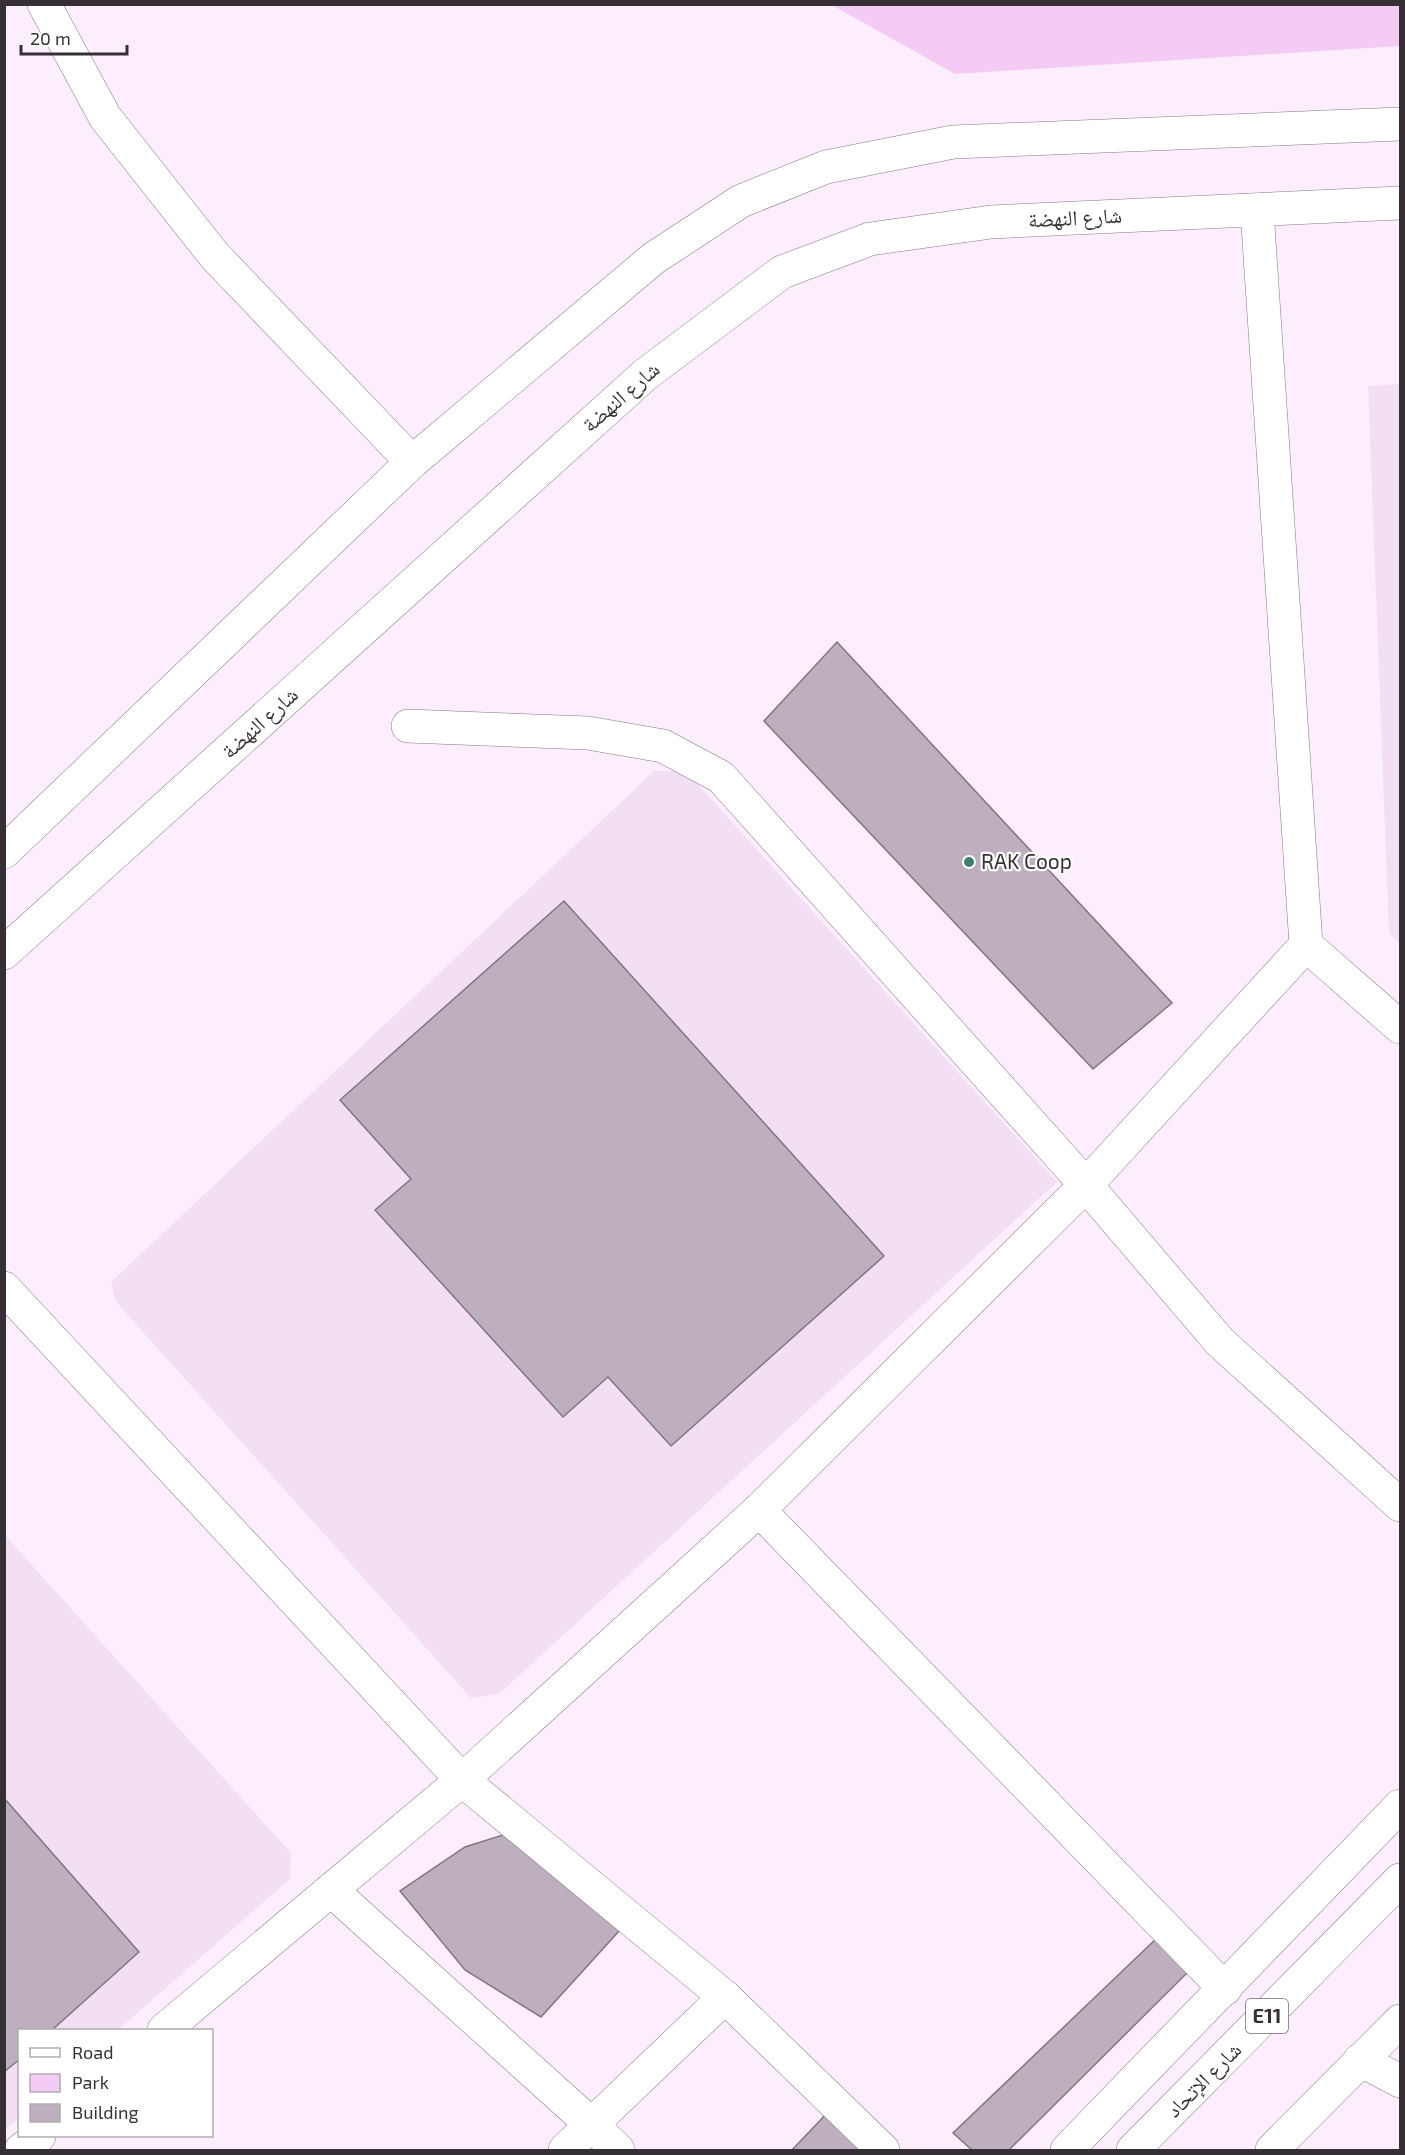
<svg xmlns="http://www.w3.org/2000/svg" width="1405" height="2155" font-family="'Exo 2','Noto Naskh Arabic',sans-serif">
  <rect width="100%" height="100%" fill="#fdeefe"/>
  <g fill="#f3dff4">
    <polygon points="1400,384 1400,943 1389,933 1368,386"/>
    <polygon points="654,771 686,771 1057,1182 499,1694 471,1698 116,1302 111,1282"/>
    <polygon points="4,1534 291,1853 290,1879 118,2030 20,2030 19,2117 5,2130"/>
  </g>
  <polygon fill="#f3cbf5" points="832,5 1400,5 1400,46 955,74"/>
  <g fill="#beafbe" stroke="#827482" stroke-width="1.5">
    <polygon points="837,642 1172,1003 1093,1069 764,721"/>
    <polygon points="564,901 884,1256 671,1446 608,1377 563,1417 375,1210 411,1179 340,1100"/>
    <polygon points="4,1798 139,1952 52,2030 20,2030 20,2059 4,2072"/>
    <polygon points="519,1830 620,1930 541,2017 465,1970 400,1891 465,1847"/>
    <polygon points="1159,1936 1190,1970 1009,2150 972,2150 953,2133"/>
    <polygon points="830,2110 872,2150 792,2150"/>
  </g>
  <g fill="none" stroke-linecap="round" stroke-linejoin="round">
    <defs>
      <g id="minor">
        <polyline points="44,4 105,117 214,255 412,462"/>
        <polyline points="1257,210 1306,945 1400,1027"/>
        <polyline points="408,726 588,733 663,746 721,777 1086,1185 1220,1342 1400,1505"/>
        <polyline points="4,1288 462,1780 725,1997 883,2150"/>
        <polyline points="759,1510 1225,1989"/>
        <polyline points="331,1890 592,2125 618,2150"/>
        <polyline points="164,2030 462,1780 759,1510 1086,1185 1306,945"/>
        <polyline points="1360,2060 1400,2081"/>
        <polyline points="21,2150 39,2136"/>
        <polyline points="565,2150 725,1997"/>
        <polyline points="1067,2150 1400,1806"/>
      </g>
      <g id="major">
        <polyline points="4,852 412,462 654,258 741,201 826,167 953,142 1400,124"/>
        <polyline points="4,953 646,374 782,272 870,239 991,222 1400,203"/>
        <polyline points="1133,2150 1400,1880"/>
        <polyline points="1272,2150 1400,2021"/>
      </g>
    </defs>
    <use href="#minor" stroke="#867886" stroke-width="34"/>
    <use href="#major" stroke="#867886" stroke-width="34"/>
    <use href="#minor" stroke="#fff" stroke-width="33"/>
    <use href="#major" stroke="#fff" stroke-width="33"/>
  </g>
  <circle fill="#3e7f6f" stroke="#fff" stroke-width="2" cx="969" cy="862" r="6"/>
  <g text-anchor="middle" stroke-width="4.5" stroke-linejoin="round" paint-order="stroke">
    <rect fill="#fff" stroke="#726e72" stroke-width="1.5" x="1246" y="1999" width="42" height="34" rx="4.5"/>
    <g font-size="20" font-weight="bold" fill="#363036">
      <text x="1267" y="2023">E11</text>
    </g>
    <g font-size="21" fill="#363036" stroke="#fff">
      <text transform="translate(1075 218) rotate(-3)" y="7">شارع النهضة</text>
      <text transform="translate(621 397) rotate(-41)" y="7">شارع النهضة</text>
      <text transform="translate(260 723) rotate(-42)" y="7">شارع النهضة</text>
      <text transform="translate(1204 2080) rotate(-45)" y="7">شارع الإتحاد</text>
    </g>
    <g font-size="21" fill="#363036" stroke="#fff" text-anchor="start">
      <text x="981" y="869">RAK Coop</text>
    </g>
  </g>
  <rect width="1405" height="2155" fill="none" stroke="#363036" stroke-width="12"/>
  <rect x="18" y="2029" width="195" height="108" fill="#ffffff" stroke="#afacaf" stroke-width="1.5"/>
  <rect x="30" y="2048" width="30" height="9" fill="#ffffff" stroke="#afacaf" stroke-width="1.5"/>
  <text x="72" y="2059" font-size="18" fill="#363036">Road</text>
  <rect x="30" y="2074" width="30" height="18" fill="#f3cbf5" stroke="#afacaf" stroke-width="1.5"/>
  <text x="72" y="2089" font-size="18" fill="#363036">Park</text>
  <rect x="30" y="2104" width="30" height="18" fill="#beafbe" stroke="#afacaf" stroke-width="1.5"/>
  <text x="72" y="2119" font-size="18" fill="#363036">Building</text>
  <path d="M21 45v9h106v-9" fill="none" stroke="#363036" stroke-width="3"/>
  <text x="30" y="45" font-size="18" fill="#363036" stroke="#ffffff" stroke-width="4.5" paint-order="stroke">20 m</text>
</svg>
